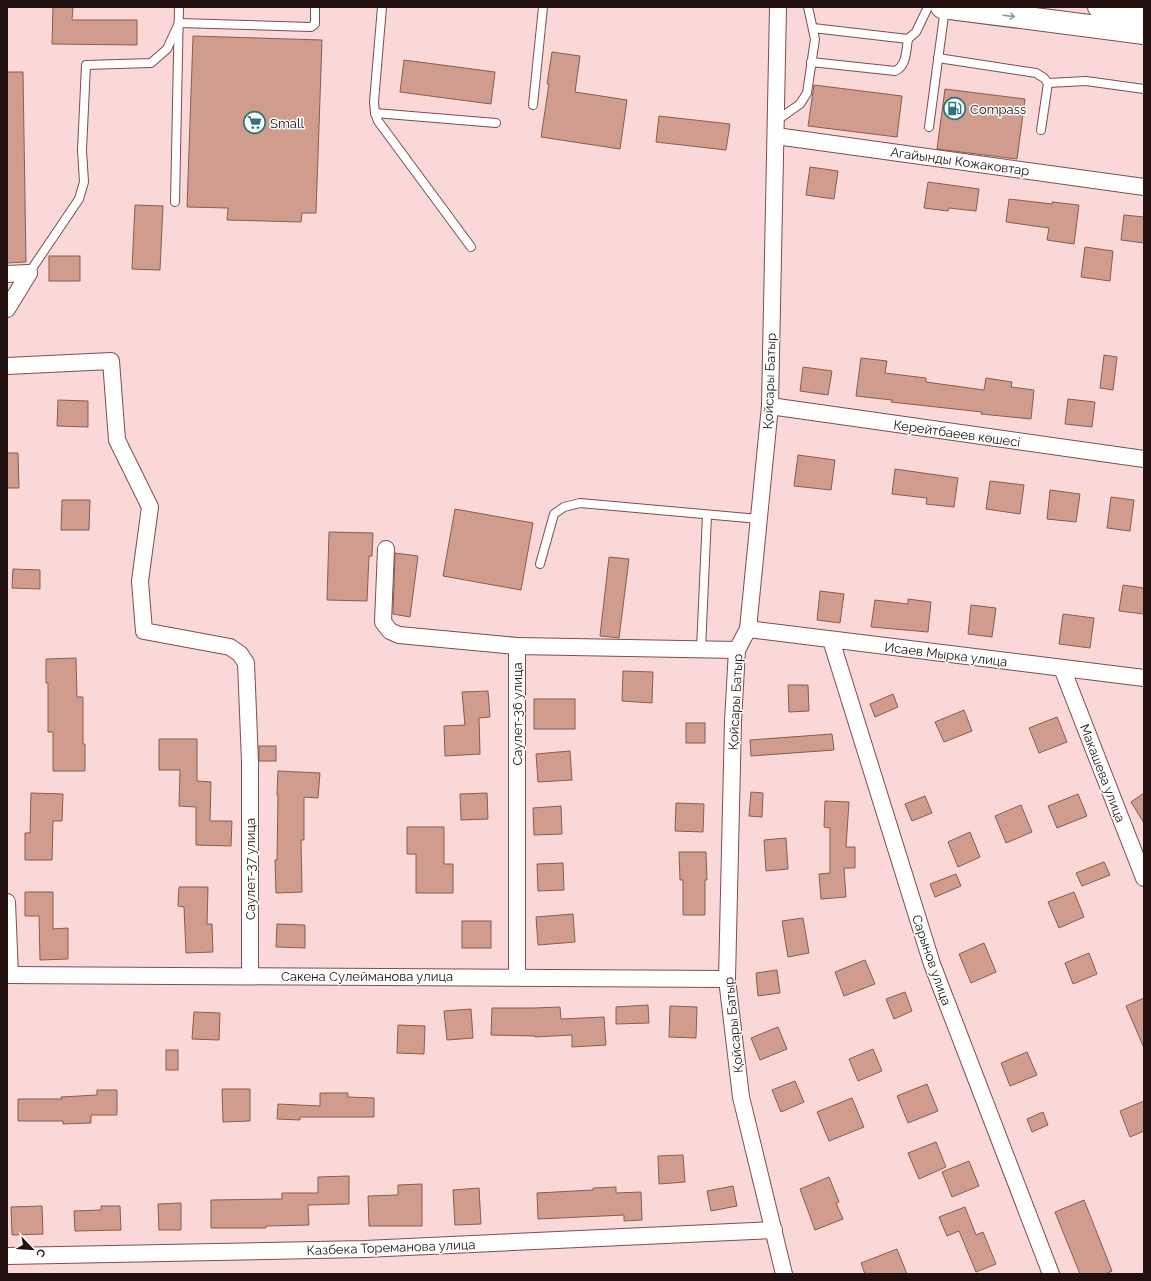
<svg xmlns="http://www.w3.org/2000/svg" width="1151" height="1281" font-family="Raleway,sans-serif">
  <rect width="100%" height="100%" fill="#fbd8d8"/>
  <g fill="#cf9c8d" stroke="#8a5c4e">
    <polygon points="53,7 73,7 72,20 137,20 137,45 52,44"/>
    <polygon points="193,36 322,40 316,213 302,213 301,222 227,220 228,208 187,207"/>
    <polygon points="552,52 580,56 575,92 627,100 620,149 541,137 549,84 547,84"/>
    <polygon points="404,60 495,72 491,104 400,92"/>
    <polygon points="7,72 23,72 26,262 7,263"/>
    <polygon points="814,85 902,96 897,137 808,126"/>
    <polygon points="945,89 1025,99 1017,159 937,149"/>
    <polygon points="659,116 730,124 726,150 656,142"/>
    <polygon points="810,167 838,171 834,199 806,195"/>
    <polygon points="928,182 979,189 976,211 949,208 948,211 924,208"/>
    <polygon points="1009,199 1052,204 1052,202 1079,205 1074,244 1047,240 1049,228 1006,222"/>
    <polygon points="135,205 163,206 160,270 132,269"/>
    <polygon points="1124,215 1144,217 1144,243 1121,240"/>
    <polygon points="1085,247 1113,251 1110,281 1081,277"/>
    <rect x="49" y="256" width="31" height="25"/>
    <polygon points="1104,355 1117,357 1113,390 1100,388"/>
    <polygon points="861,358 887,361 885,373 926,378 926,382 984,390 986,378 1012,382 1011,387 1034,390 1031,419 981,414 982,412 891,402 892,400 856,396"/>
    <polygon points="803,367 832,371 828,395 800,391"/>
    <polygon points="1068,399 1095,402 1092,427 1065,424"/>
    <polygon points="58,400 88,401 88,427 57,426"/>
    <polygon points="7,453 18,453 19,488 7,488"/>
    <polygon points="798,455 835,460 831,490 794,486"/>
    <polygon points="895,469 958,478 954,507 926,504 927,498 892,494"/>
    <polygon points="990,481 1024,485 1020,514 986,509"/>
    <polygon points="1050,490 1080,494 1076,522 1047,519"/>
    <polygon points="1111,497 1134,500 1130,531 1107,528"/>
    <polygon points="62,500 90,500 89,530 61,530"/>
    <polygon points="455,509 533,523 521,590 443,576"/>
    <polygon points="329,532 373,533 372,556 369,556 367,601 327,600"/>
    <polygon points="395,553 418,556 410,617 393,614"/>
    <polygon points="609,557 629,559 619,638 600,636"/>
    <polygon points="13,569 40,570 40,589 12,588"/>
    <polygon points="1123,585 1144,588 1144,614 1119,611"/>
    <polygon points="820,591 844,594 840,623 817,620"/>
    <polygon points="908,599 931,602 928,632 871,627 875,600 908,604"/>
    <polygon points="971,605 996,608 992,637 968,634"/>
    <polygon points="1063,614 1094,618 1090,648 1059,644"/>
    <polygon points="76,658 77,697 83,697 83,744 85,744 85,771 53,771 53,732 48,732 48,683 46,683 46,659"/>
    <polygon points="623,671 653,672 652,703 622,701"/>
    <polygon points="788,685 808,685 809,711 789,712"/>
    <polygon points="488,691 490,717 479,718 480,754 445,756 444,726 465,725 462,692"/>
    <polygon points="893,694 898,707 875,717 870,704"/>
    <rect x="534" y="699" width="41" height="30"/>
    <polygon points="964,710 972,731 944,742 935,722"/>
    <polygon points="1057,717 1067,742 1039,753 1029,728"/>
    <rect x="686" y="723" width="19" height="20"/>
    <polygon points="832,734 834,750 751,756 750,740"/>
    <polygon points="159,739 197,739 197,781 211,782 210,821 232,821 231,846 196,845 196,807 179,806 180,770 159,770"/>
    <rect x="259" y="746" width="17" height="15"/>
    <polygon points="570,751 572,780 538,782 536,754"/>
    <polygon points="278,771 320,773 318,798 304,797 304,840 301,840 302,892 276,893 275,860 277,860 278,795 277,795"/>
    <polygon points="751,792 763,793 762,817 749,816"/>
    <polygon points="31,793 63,794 62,821 53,821 52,860 25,860 25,833 30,833"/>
    <polygon points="487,793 488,819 461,820 460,794"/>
    <polygon points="1144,793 1144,823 1131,802"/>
    <polygon points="1078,794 1087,816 1057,828 1048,806"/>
    <polygon points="925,796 932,813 912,821 905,804"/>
    <polygon points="825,801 849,802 846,847 855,847 855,868 844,868 846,897 821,899 819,874 830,873 830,828 824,827"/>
    <polygon points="676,803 704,804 703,832 675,831"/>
    <polygon points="1021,805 1032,832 1006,843 995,816"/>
    <polygon points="561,806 562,834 534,835 533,808"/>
    <polygon points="407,827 444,827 444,864 453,864 453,893 416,893 416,854 407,854"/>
    <polygon points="970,832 980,857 958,867 948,842"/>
    <polygon points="786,838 788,869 766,871 764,840"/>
    <polygon points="679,852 706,852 707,880 705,880 705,915 683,915 683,880 680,880"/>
    <polygon points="1104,862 1110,875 1082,886 1076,873"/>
    <polygon points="563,863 564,890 538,891 537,864"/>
    <polygon points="956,874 961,886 935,897 930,884"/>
    <polygon points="179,887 208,887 207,924 212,924 213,952 186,953 184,907 178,906"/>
    <polygon points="25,892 53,892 53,929 68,928 68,959 40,960 39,916 25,916"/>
    <polygon points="1074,892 1084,917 1059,928 1048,902"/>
    <polygon points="573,914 575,942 538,945 536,917"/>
    <polygon points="803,918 809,953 788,957 782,921"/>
    <rect x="462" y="921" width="29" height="27"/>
    <polygon points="277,924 305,925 305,948 276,947"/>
    <polygon points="984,943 996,972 971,983 959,954"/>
    <polygon points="1089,953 1097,974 1073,984 1065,963"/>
    <polygon points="865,960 875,984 844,996 835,972"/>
    <polygon points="777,970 780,993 758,996 756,973"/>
    <polygon points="905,992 912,1011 894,1019 886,999"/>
    <polygon points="1144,998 1144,1048 1126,1006"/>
    <polygon points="648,1005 649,1023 616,1024 616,1007"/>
    <polygon points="670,1006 697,1007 696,1038 669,1037"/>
    <polygon points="560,1007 561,1019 604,1017 606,1045 572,1047 572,1035 535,1037 535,1036 491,1035 492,1008 534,1008"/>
    <polygon points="471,1009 473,1038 447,1040 444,1011"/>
    <polygon points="194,1012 220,1013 219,1040 192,1039"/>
    <polygon points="398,1025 425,1026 424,1054 397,1053"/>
    <polygon points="778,1027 787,1049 760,1060 751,1038"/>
    <polygon points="873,1049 882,1071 858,1081 849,1059"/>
    <rect x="166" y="1050" width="12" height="20"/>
    <polygon points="1027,1052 1037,1075 1010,1086 1001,1063"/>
    <polygon points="795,1081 804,1102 781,1112 772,1090"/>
    <polygon points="927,1084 938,1111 908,1123 897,1096"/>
    <polygon points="222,1089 250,1089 250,1121 223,1122"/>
    <polygon points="97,1090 117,1090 117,1115 91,1115 91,1123 63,1124 63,1121 18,1121 18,1099 62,1099 61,1097 97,1095"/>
    <polygon points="320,1093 348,1093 348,1097 374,1098 374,1117 300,1117 300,1120 277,1119 278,1104 320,1106"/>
    <polygon points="852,1098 864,1127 829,1141 817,1112"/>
    <polygon points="1144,1101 1144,1131 1130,1137 1120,1111"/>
    <polygon points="1043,1112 1048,1125 1032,1132 1027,1119"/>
    <polygon points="936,1142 946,1167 919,1179 908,1153"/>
    <polygon points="683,1155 685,1182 659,1184 658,1156"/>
    <polygon points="969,1161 979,1186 952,1197 942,1172"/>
    <polygon points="349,1176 349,1204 308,1205 309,1225 266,1226 266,1228 211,1228 211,1200 282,1199 282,1193 318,1193 318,1177"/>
    <polygon points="829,1177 839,1202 836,1203 843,1219 815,1230 800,1189"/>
    <polygon points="422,1184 422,1226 369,1226 368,1196 398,1195 398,1185"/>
    <polygon points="733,1186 737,1206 711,1211 707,1191"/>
    <polygon points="616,1187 616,1193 641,1192 642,1220 624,1221 624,1215 538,1219 537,1193 593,1190 593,1188"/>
    <polygon points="479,1188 481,1224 455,1225 453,1190"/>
    <polygon points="1084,1200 1112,1271 1105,1274 1080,1274 1055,1212"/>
    <polygon points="181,1203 181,1230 159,1230 158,1204"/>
    <polygon points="42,1206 43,1234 12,1235 11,1207"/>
    <polygon points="101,1206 120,1206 121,1230 75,1231 74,1211 101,1210"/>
    <polygon points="965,1207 976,1235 983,1232 996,1264 976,1272 959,1231 947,1236 939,1217"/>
    <polygon points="897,1249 907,1274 865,1274 861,1263"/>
  </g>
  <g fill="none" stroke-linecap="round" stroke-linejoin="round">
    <defs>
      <g id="service">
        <polyline points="382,7 374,102 375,113 378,121 471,247"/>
        <polyline points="813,28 908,39 916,32 928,7"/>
        <polyline points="938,58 1036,73 1044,78 1048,83 1041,130"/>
        <path d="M811,62L895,71C907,66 906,50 908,39"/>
        <polyline points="1048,83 1086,81 1144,89"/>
        <polyline points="533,105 543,7"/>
        <polyline points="375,113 496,123"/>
        <polyline points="776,121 800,104 807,93 815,39 808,7"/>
        <polyline points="929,127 945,8"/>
        <polyline points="175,202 179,7"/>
        <polyline points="29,273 79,199 84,182 82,150 86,65 151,63 167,49 179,23 311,27 315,24 315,7"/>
        <polyline points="540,564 554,514 564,507 580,503 759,519"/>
        <polyline points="701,649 707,515"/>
      </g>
      <g id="minor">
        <polyline points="778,7 770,406 748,629 737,650 733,721 727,979 741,1097 784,1274"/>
        <polyline points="776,136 1144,187"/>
        <polyline points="7,274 29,273"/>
        <polyline points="7,309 29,273"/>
        <polyline points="7,366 111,361 117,440 150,507 140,581 144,631 230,647 240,654 246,663 250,762 250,976"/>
        <polyline points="770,406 1144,459"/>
        <polyline points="386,549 383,622 390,631 399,635 517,646"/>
        <polyline points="748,629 1144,678"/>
        <polyline points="831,640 932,964 1051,1274"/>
        <polyline points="1062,668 1144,878"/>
        <polyline points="7,902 10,975"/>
        <polyline points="7,975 727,979"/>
        <polyline points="517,977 517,646 737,650"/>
        <polyline points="7,1256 365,1249 774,1230"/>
      </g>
      <g id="secondary">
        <polyline points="942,7 1144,33"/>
        <polyline points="1099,7 1144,13"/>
      </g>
    </defs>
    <use href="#service" stroke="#7d4d4f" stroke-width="10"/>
    <use href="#minor" stroke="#7d4d4f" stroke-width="18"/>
    <use href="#secondary" stroke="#7d4d4f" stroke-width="24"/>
    <use href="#service" stroke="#fff" stroke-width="8"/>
    <use href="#minor" stroke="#fff" stroke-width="16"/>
    <use href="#secondary" stroke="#fff" stroke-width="22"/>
  </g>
  <defs><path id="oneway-shaft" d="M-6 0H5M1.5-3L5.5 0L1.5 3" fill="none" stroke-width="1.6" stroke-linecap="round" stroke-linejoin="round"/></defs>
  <use stroke="#9c9393" href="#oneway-shaft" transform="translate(1009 16) rotate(7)"/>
  <defs>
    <symbol id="fuel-ring" viewBox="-11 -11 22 22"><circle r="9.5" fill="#fff" stroke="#2c7678" stroke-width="1.5"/><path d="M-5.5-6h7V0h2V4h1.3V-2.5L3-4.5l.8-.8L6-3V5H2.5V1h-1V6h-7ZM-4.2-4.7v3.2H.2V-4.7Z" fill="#2c7678"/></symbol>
    <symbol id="supermarket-ring" viewBox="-11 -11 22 22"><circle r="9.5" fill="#fff" stroke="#2c7678" stroke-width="1.5"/><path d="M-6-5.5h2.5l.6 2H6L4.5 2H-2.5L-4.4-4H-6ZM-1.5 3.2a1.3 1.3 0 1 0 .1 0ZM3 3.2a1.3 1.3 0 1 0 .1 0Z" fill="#2c7678"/></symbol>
  </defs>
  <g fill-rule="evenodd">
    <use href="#fuel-ring" x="942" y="96" width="25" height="25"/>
    <use href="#supermarket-ring" x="242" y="110" width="25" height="25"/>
  </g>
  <g text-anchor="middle" stroke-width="3" stroke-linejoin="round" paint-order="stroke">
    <g font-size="13" fill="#220f10" stroke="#fff" text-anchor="start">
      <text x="970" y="114">Compass</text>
      <text x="270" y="128">Small</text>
    </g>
    <g font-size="13" fill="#220f10" stroke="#fff">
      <text transform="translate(960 161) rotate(8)" y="5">Агайынды Кожаковтар</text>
      <text transform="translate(769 381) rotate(-88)" y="5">Қойсары Батыр</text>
      <text transform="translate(957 433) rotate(8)" y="5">Керейтбаеев көшесі</text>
      <text transform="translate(946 654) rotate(7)" y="5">Исаев Мырка улица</text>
      <text transform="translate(735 702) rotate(-87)" y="5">Қойсары Батыр</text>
      <text transform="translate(517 714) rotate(-90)" y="5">Саулет-36 улица</text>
      <text transform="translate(1103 773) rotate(69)" y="5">Макашева улица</text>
      <text transform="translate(250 869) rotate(-90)" y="5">Саулет-37 улица</text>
      <text transform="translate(932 960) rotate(71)" y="5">Сарынов улица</text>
      <text x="367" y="981">Сакена Сулейманова улица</text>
      <text transform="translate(733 1025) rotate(-96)" y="5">Қойсары Батыр</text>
      <text transform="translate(391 1247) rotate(-2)" y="5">Казбека Тореманова улица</text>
    </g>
  </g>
  <rect width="1151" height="1281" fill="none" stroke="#220f10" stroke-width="16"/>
  <g transform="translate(32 1249) rotate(115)" stroke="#ffffff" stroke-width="3" paint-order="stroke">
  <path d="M0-3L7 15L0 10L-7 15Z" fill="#220f10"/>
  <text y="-6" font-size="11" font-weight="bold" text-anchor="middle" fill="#220f10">С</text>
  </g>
</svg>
